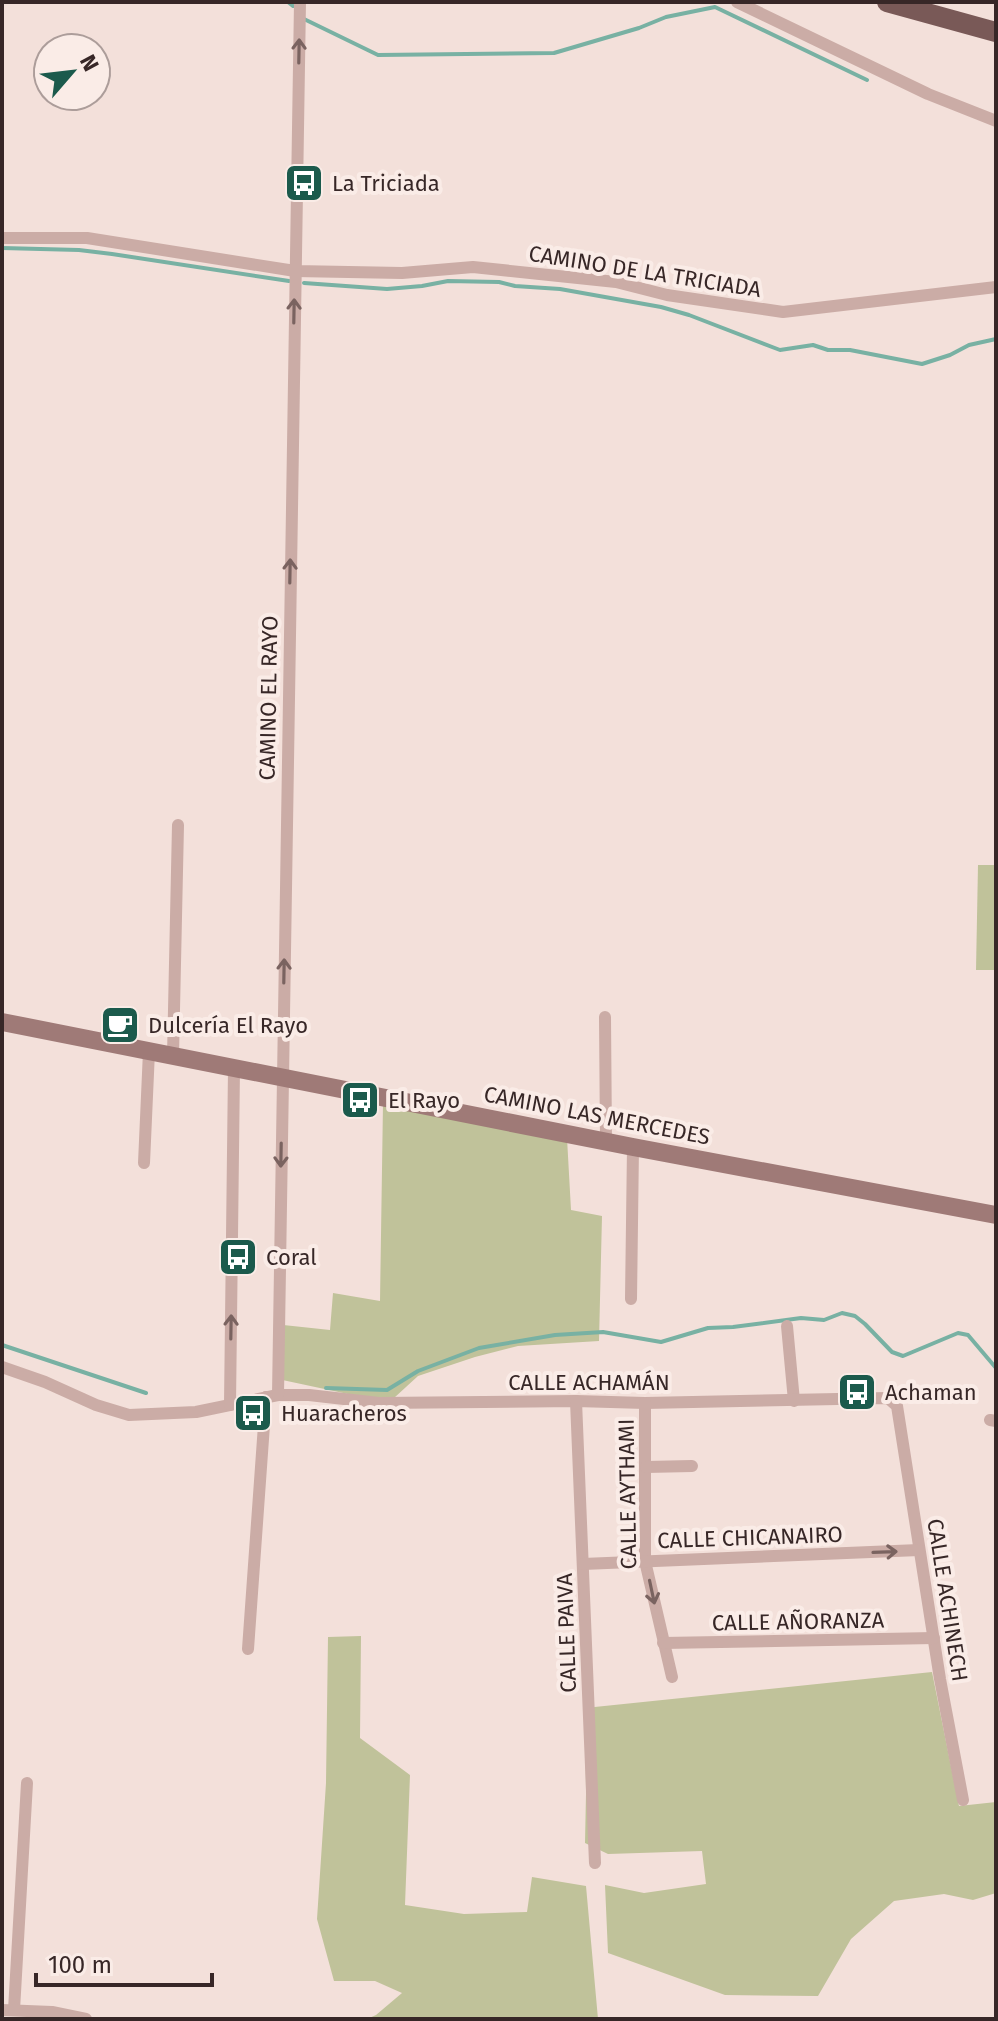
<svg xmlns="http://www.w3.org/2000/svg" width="998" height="2021" font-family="'Fira Sans',sans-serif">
  <rect width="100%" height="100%" fill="#f3e0da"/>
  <g fill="#c0c29a">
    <polygon points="978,865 996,865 996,970 976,970"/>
    <polygon points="383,1103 567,1138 571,1210 602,1216 599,1341 518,1346 475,1357 418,1376 394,1398 376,1400 273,1378 274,1324 330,1330 333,1293 380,1301"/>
    <polygon points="361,1636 360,1738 410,1775 405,1905 464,1914 527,1912 532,1877 586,1886 598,2019 367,2019 376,2015 402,1993 375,1981 334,1981 317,1919 326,1783 328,1637"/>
    <polygon points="932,1672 959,1806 996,1802 996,1893 973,1900 944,1894 894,1901 851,1939 818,1996 725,1995 608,1953 605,1885 644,1893 706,1884 702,1851 608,1854 585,1843 586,1794 585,1708"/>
  </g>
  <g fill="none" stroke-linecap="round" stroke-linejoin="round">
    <g stroke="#78b1a3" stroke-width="4">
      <polyline points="288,2 293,6"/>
      <polyline points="304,19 378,55 554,53 639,28 666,17 715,7 867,80"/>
      <polyline points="2,248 79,250 112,254 289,281"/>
      <polyline points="304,283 387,289 422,286 448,281 499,282 515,286 560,289 661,307 689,315 780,350 813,345 828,350 850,350 922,364 950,355 969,345 996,339"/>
      <polyline points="2,1345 146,1393"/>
      <polyline points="326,1388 387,1390 418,1371 479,1348 555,1335 603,1332 661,1342 708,1328 733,1327 801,1318 824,1320 842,1313 855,1316 865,1324 892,1352 903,1356 958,1333 968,1335 996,1368"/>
    </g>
    <g stroke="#cbaca6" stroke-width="12">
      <polyline points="737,2 928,94 996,121"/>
      <polyline points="2,238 87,238 295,271 402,273 473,267 616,282 667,295 783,312 996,287"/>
      <polyline points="605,1017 606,1142"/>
      <polyline points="173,1056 178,825"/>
      <polyline points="144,1163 149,1051"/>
      <polyline points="631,1299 633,1147"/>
      <polyline points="787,1326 794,1401"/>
      <polyline points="2,1367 45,1382 96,1405 129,1415 196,1412 278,1395 309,1395 379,1403 576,1401 645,1403 888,1398 897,1406 940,1679 963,1800"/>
      <polyline points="278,1395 300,2"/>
      <polyline points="576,1401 595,1863"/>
      <polyline points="645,1403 645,1561 672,1677"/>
      <polyline points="230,1405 234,1068"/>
      <polyline points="990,1420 996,1421"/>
      <polyline points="646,1467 692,1466"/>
      <polyline points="583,1564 919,1550"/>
      <polyline points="663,1643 934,1638"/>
      <polyline points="248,1649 266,1397"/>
      <polyline points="2,2010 52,2012 86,2019"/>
      <polyline points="14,2010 27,1783"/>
    </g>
    <polyline stroke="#9f7a77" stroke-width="18" points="2,1022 633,1147 996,1215"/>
    <polyline stroke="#795957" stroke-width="20" points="887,2 996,32"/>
  </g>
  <defs><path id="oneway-shaft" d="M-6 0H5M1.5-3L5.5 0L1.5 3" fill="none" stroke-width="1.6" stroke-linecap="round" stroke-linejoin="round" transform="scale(2)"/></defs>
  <g stroke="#7a6360">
    <use href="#oneway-shaft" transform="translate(299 51) rotate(-89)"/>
    <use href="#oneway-shaft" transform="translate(294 311) rotate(-89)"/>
    <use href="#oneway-shaft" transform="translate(290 571) rotate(-89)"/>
    <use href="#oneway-shaft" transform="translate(284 971) rotate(-89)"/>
    <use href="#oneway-shaft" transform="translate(281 1155) rotate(91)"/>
    <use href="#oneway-shaft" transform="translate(231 1327) rotate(-89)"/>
    <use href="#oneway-shaft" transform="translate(885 1552) rotate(-2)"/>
    <use href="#oneway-shaft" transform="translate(652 1592) rotate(78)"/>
  </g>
  <defs>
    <symbol id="bus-square" viewBox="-11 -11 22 22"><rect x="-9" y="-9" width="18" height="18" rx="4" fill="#1b5a4c" stroke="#faece7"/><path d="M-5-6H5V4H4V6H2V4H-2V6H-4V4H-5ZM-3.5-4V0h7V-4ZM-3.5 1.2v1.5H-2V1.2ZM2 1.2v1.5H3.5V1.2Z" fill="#fff"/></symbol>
    <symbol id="cafe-square" viewBox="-11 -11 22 22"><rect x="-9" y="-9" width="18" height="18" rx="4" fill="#1b5a4c" stroke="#faece7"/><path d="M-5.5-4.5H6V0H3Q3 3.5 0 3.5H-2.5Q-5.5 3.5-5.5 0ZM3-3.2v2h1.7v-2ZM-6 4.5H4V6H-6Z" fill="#fff"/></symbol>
  </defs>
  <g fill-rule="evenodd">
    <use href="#bus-square" x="282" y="161" width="44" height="44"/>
    <use href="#cafe-square" x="98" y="1003" width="44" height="44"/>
    <use href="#bus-square" x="338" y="1078" width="44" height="44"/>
    <use href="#bus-square" x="216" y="1235" width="44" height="44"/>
    <use href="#bus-square" x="835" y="1370" width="44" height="44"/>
    <use href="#bus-square" x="231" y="1391" width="44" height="44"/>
  </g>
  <g text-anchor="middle" stroke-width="8" stroke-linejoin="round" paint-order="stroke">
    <g font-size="22" fill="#372727" stroke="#faece7" text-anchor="start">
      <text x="332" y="191">La Triciada</text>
      <text x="148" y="1033">Dulcería El Rayo</text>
      <text x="388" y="1108">El Rayo</text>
      <text x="266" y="1265">Coral</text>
      <text x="885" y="1400">Achaman</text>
      <text x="281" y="1421">Huaracheros</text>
    </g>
    <g font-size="22" fill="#372727" stroke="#faece7">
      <text transform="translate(645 271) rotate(9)" y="8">CAMINO DE LA TRICIADA</text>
      <text transform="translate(268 698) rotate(-89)" y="8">CAMINO EL RAYO</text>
      <text transform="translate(597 1115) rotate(11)" y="8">CAMINO LAS MERCEDES</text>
      <text x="589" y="1390">CALLE ACHAMÁN</text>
      <text transform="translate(627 1494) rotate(-91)" y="8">CALLE AYTHAMI</text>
      <text transform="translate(750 1537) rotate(-2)" y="8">CALLE CHICANAIRO</text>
      <text transform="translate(948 1600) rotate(81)" y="8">CALLE ACHINECH</text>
      <text transform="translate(798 1621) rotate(-1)" y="8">CALLE AÑORANZA</text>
      <text transform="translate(566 1633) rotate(-92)" y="8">CALLE PAIVA</text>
    </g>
  </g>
  <rect width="998" height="2021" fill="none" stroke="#372727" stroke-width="8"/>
  <g transform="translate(72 72) rotate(62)"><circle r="38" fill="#faece7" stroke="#ac9d9a" stroke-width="2"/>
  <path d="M0-6L14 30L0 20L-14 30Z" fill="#1b5a4c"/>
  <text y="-12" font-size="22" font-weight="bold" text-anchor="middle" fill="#372727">N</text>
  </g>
  <path d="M36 1973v12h176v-12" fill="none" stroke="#372727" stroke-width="4"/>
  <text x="48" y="1973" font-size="24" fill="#372727" stroke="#faece7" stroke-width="6" paint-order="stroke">100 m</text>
</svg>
